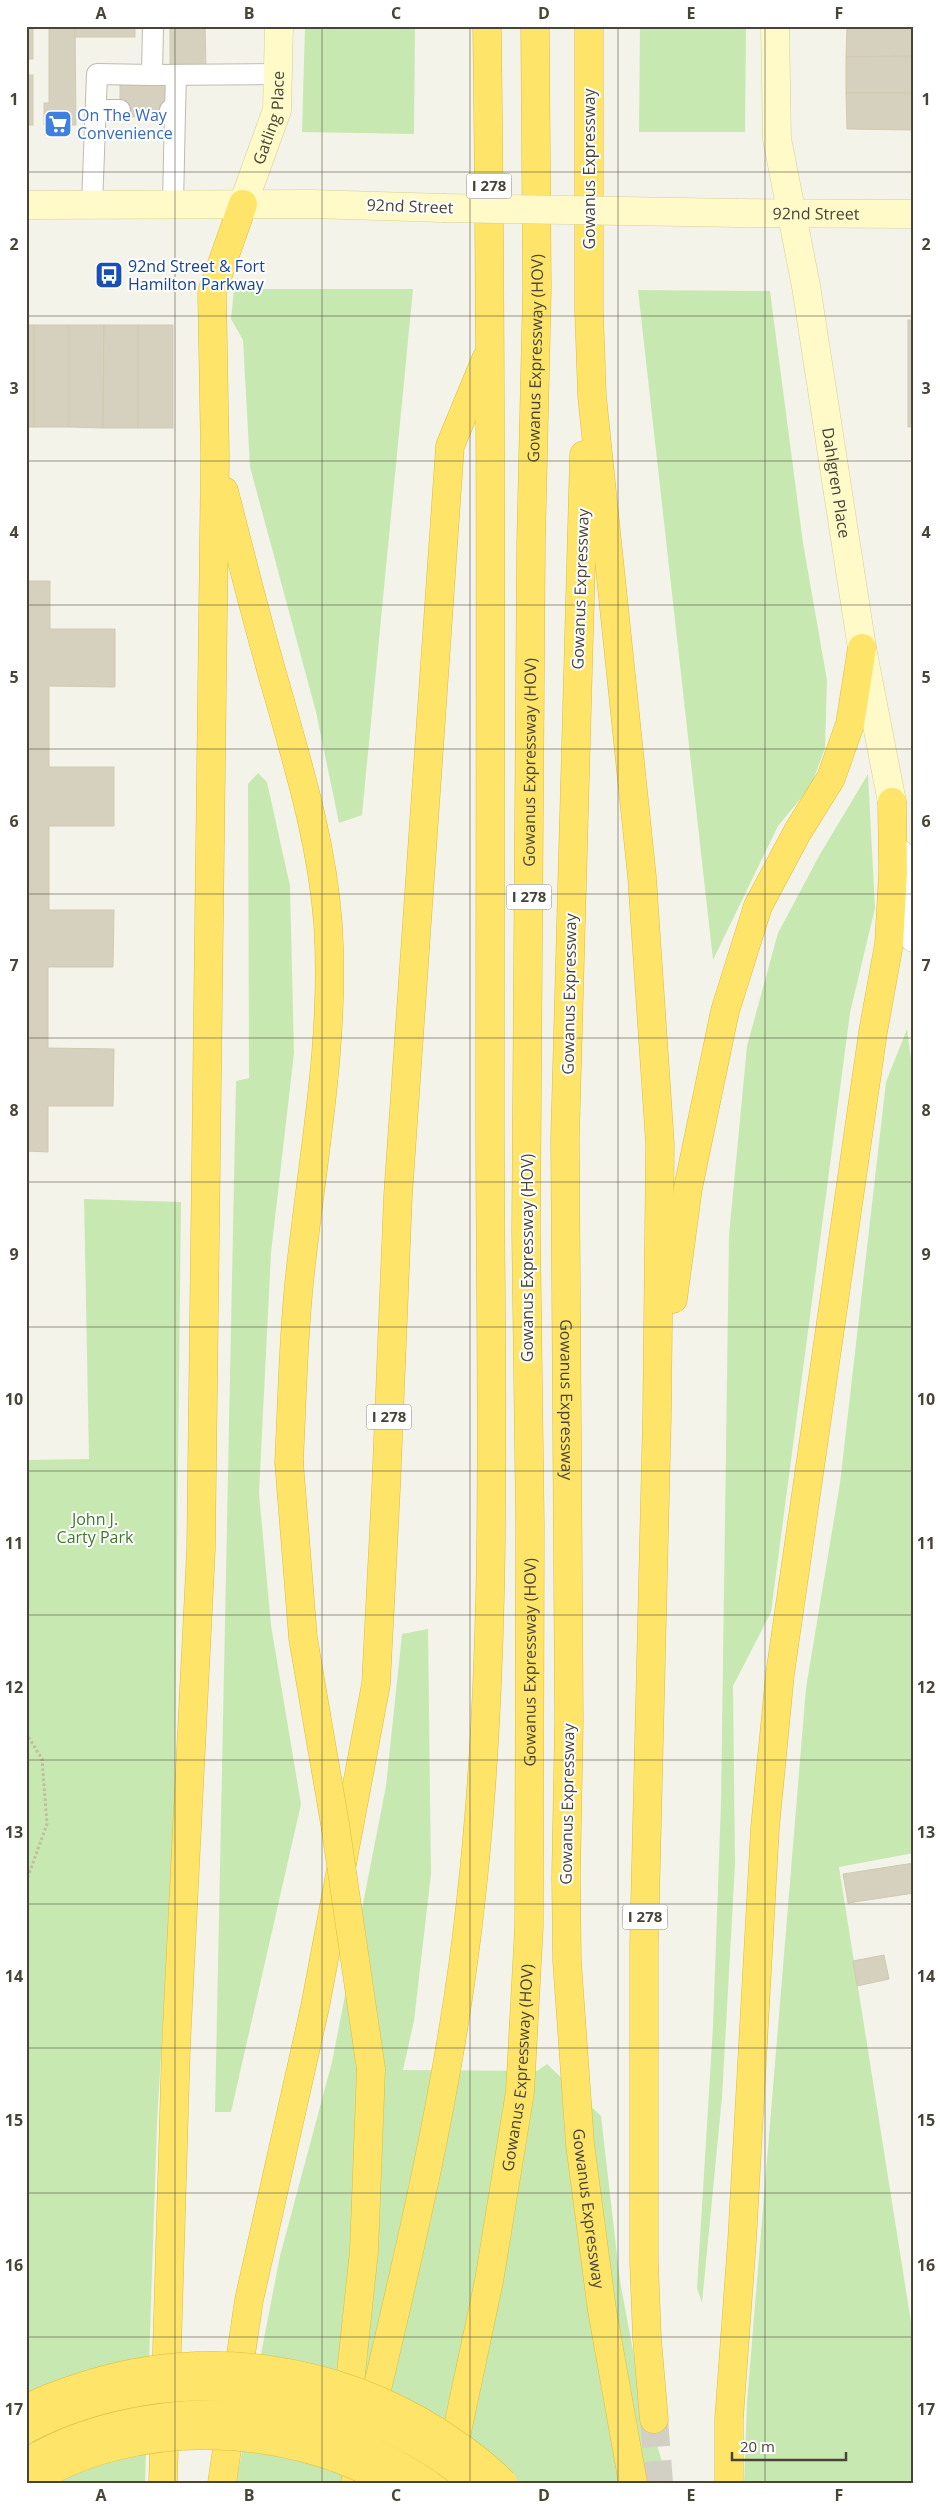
<svg xmlns="http://www.w3.org/2000/svg" width="940" height="2509" font-family="'Open Sans',sans-serif">
  <rect width="100%" height="100%" fill="#f4f3e9"/>
  <g fill="#c7e9b1">
    <polygon points="305,26 415,26 414,134 302,132"/>
    <polygon points="640,26 746,26 745,132 639,132"/>
    <polygon points="234,289 413,289 362,815 339,823 316,712 250,467 243,340 231,319"/>
    <polygon points="638,290 770,291 803,543 827,680 825,748 811,786 778,826 713,960"/>
    <polygon points="258,773 267,782 290,886 294,1053 271,1253 259,1493 271,1625 301,1804 231,2112 215,2112 236,1081 249,1078 248,784"/>
    <polygon points="868,774 875,908 850,1013 771,1612 733,1686 735,1865 722,2097 702,2303 697,2288 713,2026 721,1802 729,1235 747,1046 778,933 819,856"/>
    <polygon points="907,1029 914,1081 914,1853 839,1867 914,2341 914,2483 744,2483 747,2402 806,1688 840,1483 886,1082"/>
    <polygon points="84,1199 181,1202 174,1833 157,2123 145,2483 26,2483 26,1460 89,1459"/>
    <polygon points="428,1629 431,1874 414,2021 403,2070 537,2071 547,2064 601,2116 620,2281 642,2399 669,2483 236,2483 280,2256 332,2062 386,1786 402,1634"/>
  </g>
  <g fill="#d6d0be" stroke="#d1cab1">
    <rect x="26" y="26" width="7" height="33"/>
    <polygon points="49,26 75,26 76,125 44,125 44,103 49,103"/>
    <rect x="75" y="26" width="60" height="11"/>
    <polygon points="170,26 205,26 206,68 170,68"/>
    <polygon points="847,26 914,26 914,56 846,57"/>
    <polygon points="914,56 914,93 846,93 846,57"/>
    <rect x="26" y="75" width="7" height="50"/>
    <polygon points="120,80 170,80 170,116 120,117"/>
    <polygon points="846,93 914,93 914,130 847,129"/>
    <rect x="908" y="320" width="6" height="107"/>
    <rect x="26" y="325" width="8" height="102"/>
    <rect x="34" y="325" width="35" height="102"/>
    <polygon points="69,325 104,325 103,428 69,427"/>
    <polygon points="104,325 138,325 138,428 103,428"/>
    <rect x="138" y="325" width="35" height="103"/>
    <polygon points="26,581 50,581 50,629 115,629 115,687 49,686 49,767 114,767 114,826 49,826 49,910 114,910 113,967 48,967 48,1048 114,1049 113,1106 48,1106 48,1152 26,1151"/>
    <polygon points="914,1863 914,1893 848,1903 843,1874"/>
    <polygon points="884,1955 889,1979 857,1986 853,1961"/>
  </g>
  <g fill="none" stroke-linecap="round" stroke-linejoin="round">
    <polyline stroke="#d2d0c5" stroke-width="28" stroke-dasharray="28 14" stroke-linecap="butt" points="654,2419 659,2483"/>
    <defs>
      <g id="lane">
        <polyline points="152,75 277,74"/>
        <polyline points="96,110 120,110"/>
        <polyline points="170,110 175,111 173,204"/>
        <polyline points="175,111 176,75"/>
        <polyline points="92,205 97,74 152,75 153,26"/>
      </g>
      <polyline id="street" points="900,854 914,938"/>
      <g id="secondary">
        <path id="s1" d="M775,26L777,139L806,286L862,648L892,802"/>
        <path id="s2" d="M243,204L277,110L279,26"/>
        <polyline points="26,205 313,204 443,208"/>
        <path id="s3" d="M738,213L914,214"/>
      </g>
      <g id="highway">
        <polyline points="589,26 589,311 592,396 642,877 660,1144 657,1415 644,1945 644,2262 647,2338 654,2419"/>
        <path id="s4" d="M584,455L565,1139L569,1721L566,1877L567,1961L580,2144L602,2310L633,2483"/>
        <path d="M224,491C241,557 257,622 276,687C298,765 322,842 328,924C336,1045 311,1164 299,1284C293,1343 292,1403 289,1462"/>
        <polyline points="673,1299 688,1188 725,1011 758,906 798,831 831,778 850,724 862,648"/>
        <polyline points="347,2411 364,2251 371,2069"/>
        <polyline points="163,2483 176,2047 201,1550 215,456 212,292 243,204"/>
        <polyline points="222,2483 249,2300 315,2007 376,1684 386,1489 398,1196 450,446 486,359"/>
        <path d="M355,2483C400,2289 450,2097 471,1899C500,1640 490,1378 490,1118C490,754 492,390 487,26"/>
        <path id="s5" d="M446,2483L489,2281L520,2092L529,1926L530,1525L526,1231L531,543L537,289L535,26"/>
        <polyline points="729,2483 729,2419 742,2241 765,1828 780,1674 873,1032 889,944 893,872 892,802"/>
      </g>
    </defs>
    <use href="#lane" stroke="#c0bcab" stroke-width="22"/>
    <use href="#street" stroke="#c0bcab" stroke-width="29"/>
    <use href="#secondary" stroke="#d5ce98" stroke-width="29"/>
    <use href="#highway" stroke="#dfbc38" stroke-width="29"/>
    <polyline stroke="#c2bb9c" stroke-width="3" stroke-dasharray="2.5 2.5" stroke-linecap="butt" points="26,1733 42,1759 47,1824 26,1882"/>
    <use href="#lane" stroke="#fff" stroke-width="20"/>
    <use href="#street" stroke="#fff" stroke-width="28"/>
    <use href="#secondary" stroke="#fffac8" stroke-width="28"/>
    <use href="#highway" stroke="#fee56a" stroke-width="28"/>
    <defs>
      <polyline id="secondary-bridge" points="443,208 738,213"/>
      <g id="highway-bridge">
        <polyline points="289,1462 303,1638 335,1824 371,2069"/>
        <path d="M26,2409C46,2398 68,2391 90,2384C207,2348 334,2366 438,2432C461,2447 484,2463 503,2483"/>
        <path d="M26,2429C171,2355 350,2381 474,2483"/>
        <path d="M26,2463C100,2417 211,2403 295,2424C342,2435 387,2456 427,2483"/>
        <path d="M29,2483C131,2417 287,2422 390,2483"/>
      </g>
    </defs>
    <use href="#secondary-bridge" stroke="#d5ce98" stroke-width="29" stroke-linecap="butt"/>
    <use href="#highway-bridge" stroke="#dfbc38" stroke-width="29" stroke-linecap="butt"/>
    <use href="#secondary-bridge" stroke="#fffac8" stroke-width="28"/>
    <use href="#highway-bridge" stroke="#fee56a" stroke-width="28"/>
  </g>
  <path fill="none" stroke="#484437" stroke-width="1" stroke-opacity="0.55" d="M175,26V2483M322,26V2483M470,26V2483M618,26V2483M765,26V2483M26,172H914M26,316H914M26,461H914M26,605H914M26,749H914M26,894H914M26,1038H914M26,1182H914M26,1327H914M26,1471H914M26,1615H914M26,1760H914M26,1904H914M26,2048H914M26,2193H914M26,2337H914"/>
  <defs>
    <symbol id="supermarket-square" viewBox="-11 -11 22 22"><rect x="-9" y="-9" width="18" height="18" rx="4" fill="#3f7fe0" stroke="#fff"/><path d="M-6-5.5h2.5l.6 2H6L4.5 2H-2.5L-4.4-4H-6ZM-1.5 3.2a1.3 1.3 0 1 0 .1 0ZM3 3.2a1.3 1.3 0 1 0 .1 0Z" fill="#fff"/></symbol>
    <symbol id="bus-square" viewBox="-11 -11 22 22"><rect x="-9" y="-9" width="18" height="18" rx="4" fill="#1a4fb4" stroke="#fff"/><path d="M-5-6H5V4H4V6H2V4H-2V6H-4V4H-5ZM-3.5-4V0h7V-4ZM-3.5 1.2v1.5H-2V1.2ZM2 1.2v1.5H3.5V1.2Z" fill="#fff"/></symbol>
  </defs>
  <g fill-rule="evenodd">
    <use href="#supermarket-square" x="42" y="108" width="32" height="32"/>
    <use href="#bus-square" x="93" y="259" width="32" height="32"/>
  </g>
  <g text-anchor="middle" stroke-width="4" stroke-linejoin="round" paint-order="stroke">
    <g fill="#fff" stroke="#7f7c73" stroke-width="1">
      <rect x="466.5" y="173.5" width="45" height="25" rx="4"/>
      <rect x="506.5" y="884.5" width="45" height="25" rx="4"/>
      <rect x="366.5" y="1404.5" width="45" height="25" rx="4"/>
      <rect x="622.5" y="1904.5" width="45" height="25" rx="4"/>
    </g>
    <g font-size="15" font-weight="bold" fill="#484437">
      <text x="489" y="191">I 278</text>
      <text x="529" y="902">I 278</text>
      <text x="389" y="1422">I 278</text>
      <text x="645" y="1922">I 278</text>
    </g>
    <g font-size="16" fill="#366cbe" stroke="#fff" text-anchor="start">
      <text x="77" y="121">On The Way<tspan x="77" dy="18">Convenience</tspan></text>
    </g>
    <g font-size="16" fill="#484437" stroke="#fff">
      <text dy="6" stroke="none"><textPath href="#s2" startOffset="91">Gatling Place</textPath></text>
      <text transform="translate(589 169) rotate(-90)" y="6">Gowanus Expressway</text>
      <text transform="translate(410 206) rotate(2)" y="6">92nd Street</text>
      <text dy="6" stroke="none"><textPath href="#s3" startOffset="78">92nd Street</textPath></text>
      <text dy="6" stroke="none"><textPath href="#s5" startOffset="2132">Gowanus Expressway (HOV)</textPath></text>
      <text dy="6" stroke="none"><textPath href="#s1" startOffset="462">Dahlgren Place</textPath></text>
      <text transform="translate(580 589) rotate(-88)" y="6">Gowanus Expressway</text>
      <text dy="6" stroke="none"><textPath href="#s5" startOffset="1728">Gowanus Expressway (HOV)</textPath></text>
      <text transform="translate(569 994) rotate(-89)" y="6">Gowanus Expressway</text>
      <text transform="translate(527 1258) rotate(-90)" y="6">Gowanus Expressway (HOV)</text>
      <text dy="6" stroke="none"><textPath href="#s4" startOffset="945">Gowanus Expressway</textPath></text>
      <text dy="6" stroke="none"><textPath href="#s5" startOffset="828">Gowanus Expressway (HOV)</textPath></text>
      <text transform="translate(567 1804) rotate(-89)" y="6">Gowanus Expressway</text>
      <text dy="6" stroke="none"><textPath href="#s5" startOffset="422">Gowanus Expressway (HOV)</textPath></text>
      <text dy="6" stroke="none"><textPath href="#s4" startOffset="1755">Gowanus Expressway</textPath></text>
    </g>
    <g font-size="16" fill="#164399" stroke="#fff" text-anchor="start">
      <text x="128" y="272">92nd Street &amp; Fort<tspan x="128" dy="18">Hamilton Parkway</tspan></text>
    </g>
    <g font-size="16" fill="#3b7b29" stroke="#fff">
      <text x="95" y="1525">John J.<tspan x="95" dy="18">Carty Park</tspan></text>
    </g>
  </g>
  <rect width="940" height="2509" fill="none" stroke="#ffffff" stroke-width="55"/>
  <path d="M732 2452v8h114v-8" fill="none" stroke="#484437" stroke-width="2.5"/>
  <text x="740" y="2452" font-size="15" fill="#484437" stroke="#ffffff" stroke-width="4" paint-order="stroke">20 m</text>
  <rect x="28" y="28" width="884" height="2454" fill="none" stroke="#484437" stroke-width="2"/>
  <g font-size="16" text-anchor="middle" font-weight="bold" fill="#484437">
    <text x="101" y="19">A</text>
    <text x="249" y="19">B</text>
    <text x="396" y="19">C</text>
    <text x="544" y="19">D</text>
    <text x="691" y="19">E</text>
    <text x="839" y="19">F</text>
    <text x="14" y="105">1</text>
    <text x="926" y="105">1</text>
    <text x="14" y="250">2</text>
    <text x="926" y="250">2</text>
    <text x="14" y="394">3</text>
    <text x="926" y="394">3</text>
    <text x="14" y="538">4</text>
    <text x="926" y="538">4</text>
    <text x="14" y="683">5</text>
    <text x="926" y="683">5</text>
    <text x="14" y="827">6</text>
    <text x="926" y="827">6</text>
    <text x="14" y="971">7</text>
    <text x="926" y="971">7</text>
    <text x="14" y="1116">8</text>
    <text x="926" y="1116">8</text>
    <text x="14" y="1260">9</text>
    <text x="926" y="1260">9</text>
    <text x="14" y="1405">10</text>
    <text x="926" y="1405">10</text>
    <text x="14" y="1549">11</text>
    <text x="926" y="1549">11</text>
    <text x="14" y="1693">12</text>
    <text x="926" y="1693">12</text>
    <text x="14" y="1838">13</text>
    <text x="926" y="1838">13</text>
    <text x="14" y="1982">14</text>
    <text x="926" y="1982">14</text>
    <text x="14" y="2126">15</text>
    <text x="926" y="2126">15</text>
    <text x="14" y="2271">16</text>
    <text x="926" y="2271">16</text>
    <text x="14" y="2415">17</text>
    <text x="926" y="2415">17</text>
    <text x="101" y="2501">A</text>
    <text x="249" y="2501">B</text>
    <text x="396" y="2501">C</text>
    <text x="544" y="2501">D</text>
    <text x="691" y="2501">E</text>
    <text x="839" y="2501">F</text>
  </g>
</svg>
